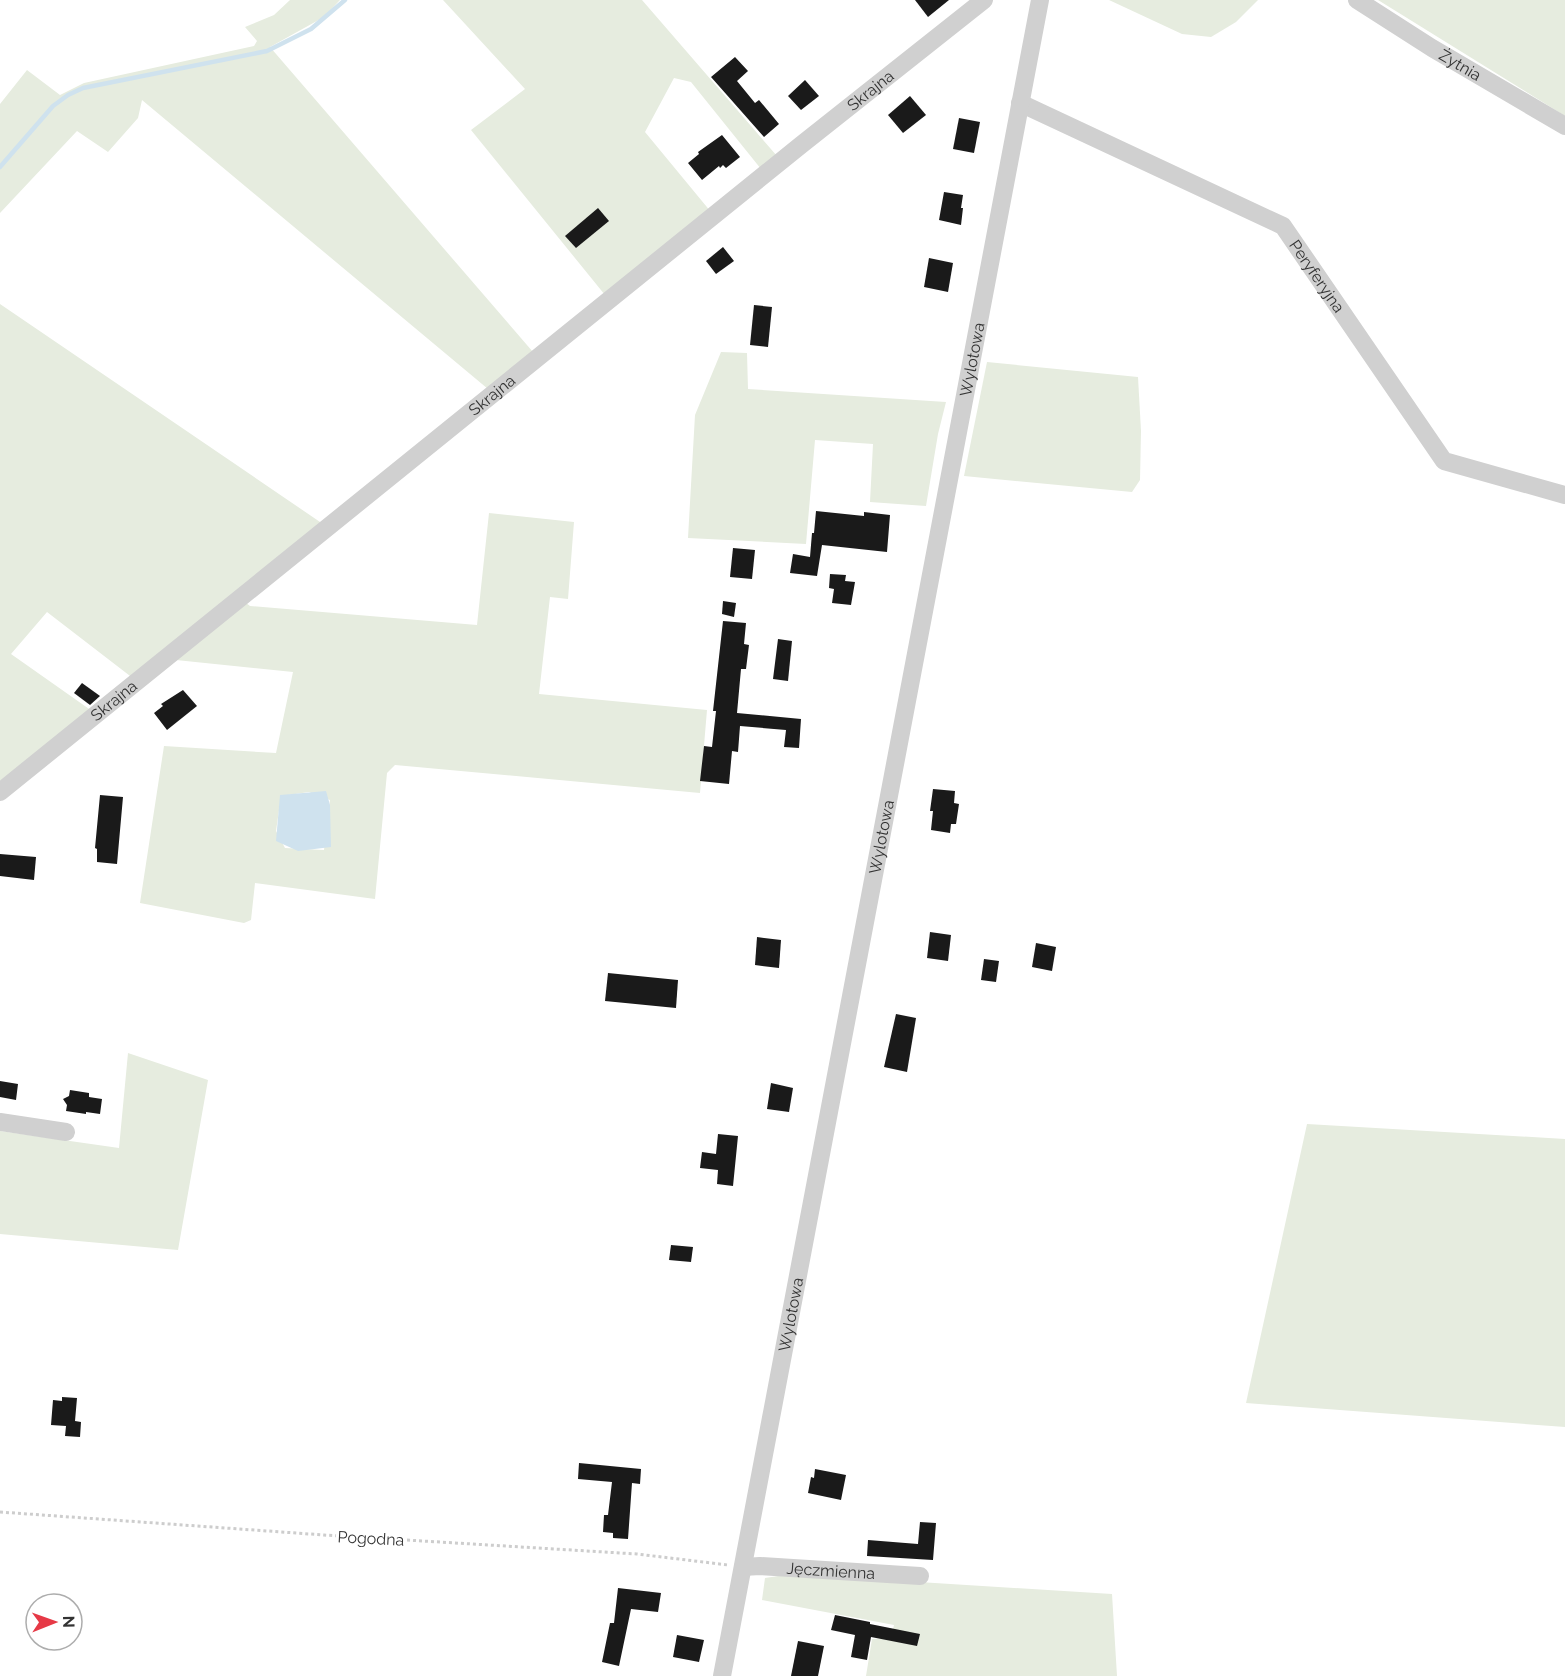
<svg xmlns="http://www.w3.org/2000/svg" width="1565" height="1676" font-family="Raleway,sans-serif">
  <rect width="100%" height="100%" fill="#fff"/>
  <g fill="#e6ecdf" fill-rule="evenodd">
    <polygon points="290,0 340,0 324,17 270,47 533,352 488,389 142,100 138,118 108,152 77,131 0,213 0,104 27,70 60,95 84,83 254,46 257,41 245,27 274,15"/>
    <polygon points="443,0 642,0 777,156 761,169 691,82 674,78 645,132 711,212 605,295 471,130 525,89"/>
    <polygon points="1109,0 1258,0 1236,22 1211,37 1182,34"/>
    <polygon points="1378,0 1565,0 1565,116"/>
    <path d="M0,304L323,524L236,595L250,606L477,625L489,513L574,522L568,599L550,597L539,694L707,710L700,793L395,765L387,773L375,899L255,883L251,920L244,923L140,903L164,746L276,753L293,672L176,660L134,679L47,612L11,654L92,711L0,781ZM309,792L330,800L324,850L285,848L276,831L281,796Z"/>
    <polygon points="721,352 747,353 748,389 946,402 938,434 926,506 870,502 873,444 815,440 806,544 688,538 695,415"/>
    <polygon points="987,362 1138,377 1141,431 1140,480 1132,492 964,476"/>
    <polygon points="128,1053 208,1080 178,1250 0,1234 0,1131 119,1148"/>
    <polygon points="1307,1124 1565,1139 1565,1427 1246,1403"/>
    <polygon points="792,1574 1112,1594 1117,1676 866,1676 872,1639 891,1638 894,1625 762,1600 765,1578"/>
  </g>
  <polygon fill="#cfe2ee" points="326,791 330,805 331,847 298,851 276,841 280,795"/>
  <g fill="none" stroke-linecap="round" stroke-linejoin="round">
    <polyline stroke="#cfe2ee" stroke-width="4.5" points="0,167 53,106 68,95 83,88 267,51 311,29 345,0"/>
  </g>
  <g fill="#1a1a1a">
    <polygon points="915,0 949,0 928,17"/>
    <polygon points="735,57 748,71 737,81 755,103 759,100 779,124 764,137 711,77"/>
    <polygon points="805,80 819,96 801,110 788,96"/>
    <polygon points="910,96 926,115 903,133 888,115"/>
    <polygon points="959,118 980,122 974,153 953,149"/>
    <polygon points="722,135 740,157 726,168 723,165 720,168 719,166 702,180 688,163 699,154 698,152"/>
    <polygon points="944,192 963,195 961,208 963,208 961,225 939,220"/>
    <polygon points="598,208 609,221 576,248 565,236"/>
    <polygon points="723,247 734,261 716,274 706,261"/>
    <polygon points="929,258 953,263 948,292 924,287"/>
    <polygon points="754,305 772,307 768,347 750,345"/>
    <polygon points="816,511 864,516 864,512 890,515 887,552 822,545 817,576 790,573 793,554 810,557 812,533 814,533"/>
    <polygon points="733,548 755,550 752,579 730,577"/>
    <polygon points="830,574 846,575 845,581 855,582 851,605 832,603 834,589 829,588"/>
    <polygon points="723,601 736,603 734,617 722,614"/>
    <polygon points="723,621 746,623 744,644 749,645 746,669 741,669 737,713 801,719 799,748 784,747 786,730 740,726 738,752 732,751 729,784 700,781 704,746 712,747 716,711 713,711"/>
    <polygon points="778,639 792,641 788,681 773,679"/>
    <polygon points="82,683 100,696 90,705 74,693"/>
    <polygon points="183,690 197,706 167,730 154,713 163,706 161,704"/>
    <polygon points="933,789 955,791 954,803 959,804 956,824 951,824 950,833 931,830 933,811 930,811"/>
    <polygon points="100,795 123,797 117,864 97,862 97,849 95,848"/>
    <polygon points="0,854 36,857 34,880 0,876"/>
    <polygon points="930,932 951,935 948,961 927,958"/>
    <polygon points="757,937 781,940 779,968 755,965"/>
    <polygon points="1036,943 1056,947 1052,971 1032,967"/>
    <polygon points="984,959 999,961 996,982 981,980"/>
    <polygon points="608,973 678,980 676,1008 605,1001"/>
    <polygon points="896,1014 916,1018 907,1072 884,1067"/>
    <polygon points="0,1081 18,1084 16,1100 0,1097"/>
    <polygon points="771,1083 793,1088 789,1112 767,1109"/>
    <polygon points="70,1090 89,1093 89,1097 102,1099 100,1114 86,1112 86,1114 66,1111 67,1105 63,1099 69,1096"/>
    <polygon points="718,1134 738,1136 733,1186 717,1184 718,1170 700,1168 702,1152 716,1154"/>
    <polygon points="671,1245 693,1247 691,1262 669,1260"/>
    <polygon points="62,1397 77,1398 75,1421 81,1422 80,1437 65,1436 66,1426 51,1425 53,1400 62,1401"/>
    <polygon points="579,1463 641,1469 640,1484 632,1483 628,1539 613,1538 613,1533 603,1532 604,1515 608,1515 612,1482 578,1479"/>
    <polygon points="815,1469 846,1475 841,1500 808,1493 811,1477 814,1478"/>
    <polygon points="920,1522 936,1523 933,1560 867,1556 868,1540 918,1544"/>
    <polygon points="618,1588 661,1593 658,1612 631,1609 619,1666 602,1662 610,1623 614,1623"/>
    <polygon points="835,1615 870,1622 870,1624 920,1634 917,1646 871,1637 867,1660 851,1657 855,1635 831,1630"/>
    <polygon points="677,1635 704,1640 699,1662 673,1657"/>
    <polygon points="798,1641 824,1646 818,1676 791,1676"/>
  </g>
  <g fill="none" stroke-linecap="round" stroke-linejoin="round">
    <polyline stroke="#cdcdcd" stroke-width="3" stroke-dasharray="3 3" stroke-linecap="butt" points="0,1512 324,1535 637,1554 728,1565"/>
    <g stroke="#d0d0d0" stroke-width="18">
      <path id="s1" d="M1357,0L1432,48L1565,126"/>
      <path id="s2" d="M1020,103L1283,226L1444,461L1565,495"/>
      <path id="s3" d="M0,792L801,145L984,0"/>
      <polyline points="0,1122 66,1132"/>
      <path id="s4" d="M743,1567L760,1566L920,1576"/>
      <path id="s5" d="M722,1676L1040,0"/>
    </g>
  </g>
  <g text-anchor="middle" stroke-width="6" stroke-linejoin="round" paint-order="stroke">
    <g font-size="16" fill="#333" stroke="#fff">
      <text dy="6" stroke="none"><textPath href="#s1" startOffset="122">Żytnia</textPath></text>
      <text dy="6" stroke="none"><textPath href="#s3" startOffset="1118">Skrajna</textPath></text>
      <text dy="6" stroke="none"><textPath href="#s2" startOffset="351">Peryferyjna</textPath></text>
      <text dy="6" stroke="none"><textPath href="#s5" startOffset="1340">Wylotowa</textPath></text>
      <text dy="6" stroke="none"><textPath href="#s3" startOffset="632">Skrajna</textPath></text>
      <text dy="6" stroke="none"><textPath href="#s3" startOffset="146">Skrajna</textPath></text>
      <text dy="6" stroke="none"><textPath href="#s5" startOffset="854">Wylotowa</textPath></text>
      <text dy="6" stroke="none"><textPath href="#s5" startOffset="368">Wylotowa</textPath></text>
      <text transform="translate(371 1538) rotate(3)" y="6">Pogodna</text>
      <text dy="6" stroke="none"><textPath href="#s4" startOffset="88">Jęczmienna</textPath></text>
    </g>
  </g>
  <g transform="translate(54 1622) rotate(89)"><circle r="28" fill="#ffffff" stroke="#adadad" stroke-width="1.5"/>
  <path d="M0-4.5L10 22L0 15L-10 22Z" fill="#e63946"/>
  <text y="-9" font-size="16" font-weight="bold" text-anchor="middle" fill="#333333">N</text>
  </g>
</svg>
